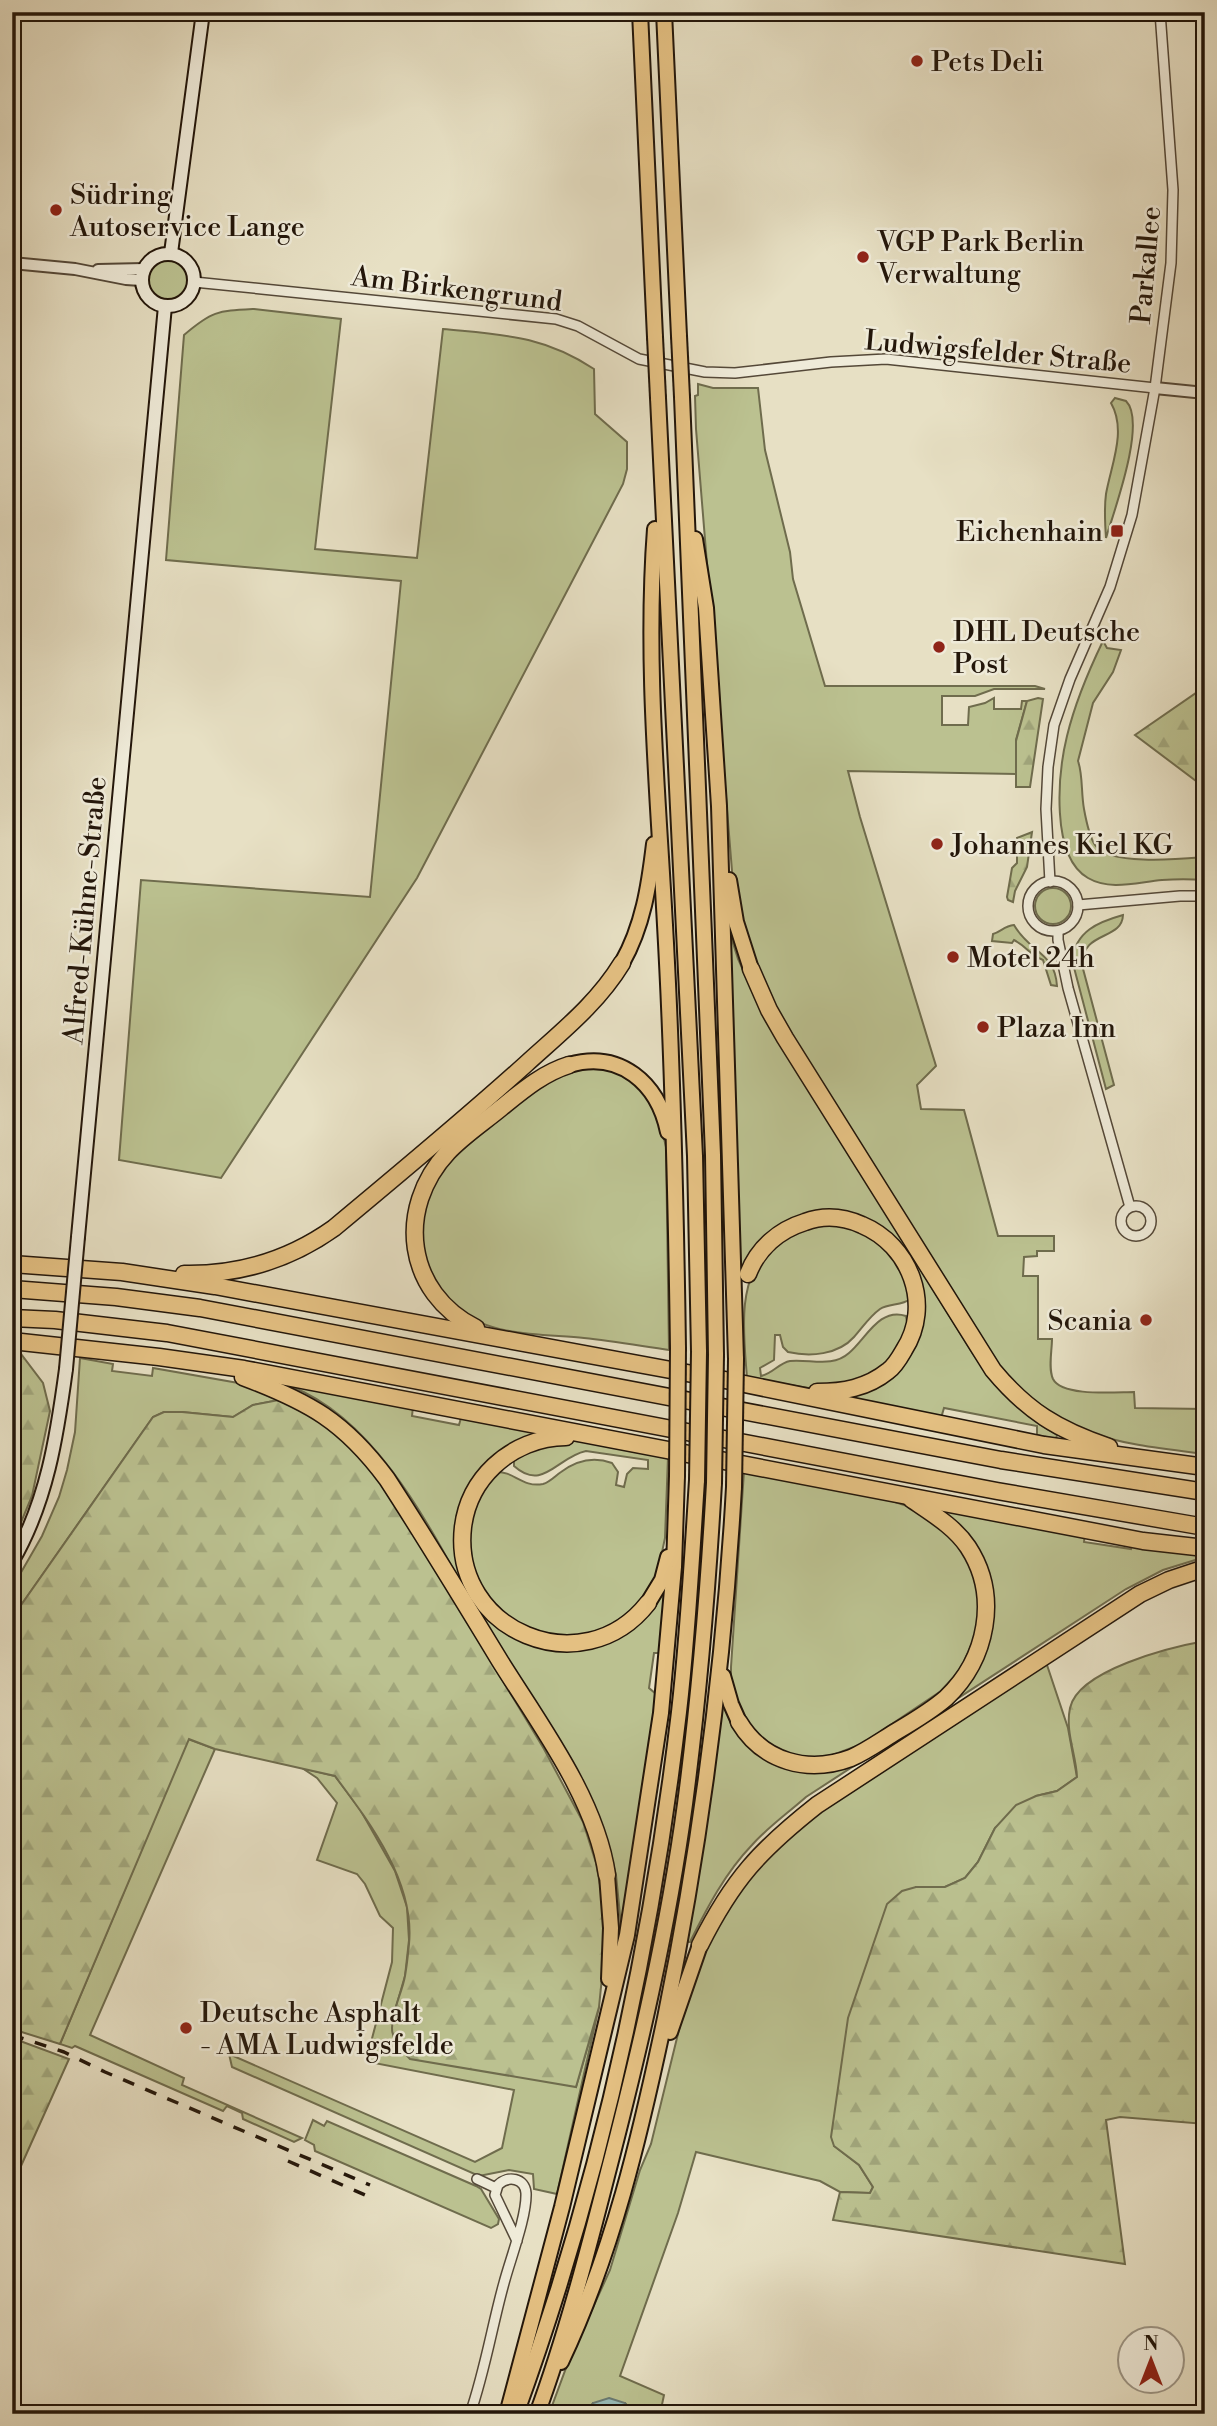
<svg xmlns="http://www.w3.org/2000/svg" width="1217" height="2426" font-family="'Libre Bodoni',serif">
  <defs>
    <pattern id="forest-firs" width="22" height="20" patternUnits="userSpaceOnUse" patternTransform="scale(1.75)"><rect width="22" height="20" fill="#bbc190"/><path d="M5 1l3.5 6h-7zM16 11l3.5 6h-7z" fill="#a0a57b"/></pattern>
  </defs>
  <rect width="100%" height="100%" fill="#e7e0c4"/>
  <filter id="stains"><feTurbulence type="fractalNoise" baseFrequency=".00286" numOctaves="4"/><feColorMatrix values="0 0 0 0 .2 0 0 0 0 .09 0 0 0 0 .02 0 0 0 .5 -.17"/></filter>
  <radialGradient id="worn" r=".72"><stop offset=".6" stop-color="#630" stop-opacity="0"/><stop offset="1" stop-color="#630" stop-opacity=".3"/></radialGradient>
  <g fill="#bbc190" stroke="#6f6c4d" stroke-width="2">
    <circle cx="168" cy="279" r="21"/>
    <path d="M254,309L341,319L315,549L417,558L443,329C503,335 542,335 594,369L595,414L627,442V469L623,484L417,878L221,1178L119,1160L141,880L370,897L401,581L166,560L184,335C212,311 217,311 254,309Z"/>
    <path d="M698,384L713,388H758L765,450L790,552L793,579L825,686H1035L1045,689H994L975,696H942V725H968L969,707L985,703L994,698V709H1021L1022,701H1027L1016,740V774L848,771L860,817L936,1066L917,1085L921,1109L964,1110L998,1236H1054V1251H1037V1256L1024,1257L1023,1276H1038V1339H1052C1052,1351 1048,1368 1053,1379C1062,1397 1116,1392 1134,1392L1135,1408L1205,1409V1454C1117,1443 1063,1439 1001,1369L778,1015L754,964L733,883L696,429L695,396L698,395Z"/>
    <path d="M1115,398L1126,401C1147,422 1114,511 1106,538C1105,524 1104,509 1106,494C1111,465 1127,431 1111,403Z"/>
    <path d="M1103,641L1107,648L1121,650L1113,672L1093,703L1078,761C1083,775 1081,793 1084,809C1086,820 1089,836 1095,845C1109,866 1181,859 1205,857V880C1190,879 1176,879 1162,880C1138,882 1110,891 1088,878C1050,856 1058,773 1067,736C1075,703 1088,672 1103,641Z"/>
    <circle cx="1053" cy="906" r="18"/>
    <path d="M1123,915C1122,941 1082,930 1082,965L1114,1085L1106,1089L1072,960C1076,931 1098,922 1123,915Z"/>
    <path d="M726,921L738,959L763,1015L973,1354C995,1387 1022,1415 1057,1435L1056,1439L1037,1435V1426L944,1408L941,1418L843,1399L913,1344L909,1258L825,1212L744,1267H740Z"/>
    <path d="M1014,925C1030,953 1055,952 1057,986L1051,985L1043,960C1030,955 1026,946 1014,940L1012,943L992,941L993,934C1001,932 1004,926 1014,925Z"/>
    <path d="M588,1067L613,1070L639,1087L658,1113L666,1147L669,1350C641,1346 612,1341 584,1338C547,1334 492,1337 461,1311C422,1279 405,1222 436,1179C454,1154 479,1136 502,1117C521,1101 539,1082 562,1072C569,1069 579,1068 588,1067Z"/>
    <path d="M815,1223L866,1230L902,1265L910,1299C902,1306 889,1303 880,1309C869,1317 863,1327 854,1337C838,1355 810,1357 788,1352L783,1347L780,1335H775L774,1360L760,1368L761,1376C772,1374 779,1363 790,1361C811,1359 832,1368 849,1353C866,1339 879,1307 906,1316L908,1328L896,1353L872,1376L815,1389L747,1378C744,1336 736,1283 768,1249C777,1239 803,1229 815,1223Z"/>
    <polygon points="80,1358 113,1364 112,1371 152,1376 153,1368 244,1384 284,1399 253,1405 233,1417 182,1412 164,1412 153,1417 12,1618 12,1588 42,1536 59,1497 67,1470 75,1432"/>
    <path d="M290,1384L413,1407L412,1416L459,1425L462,1414L547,1431L518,1442L457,1528L491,1619L582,1648L661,1595L665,1596L660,1653H654L649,1688L656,1694L640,1814L621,1925L616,1875L606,1837C567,1770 528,1702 489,1634C441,1551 386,1423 290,1386Z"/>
    <path d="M563,1440L588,1442L668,1457L665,1538L657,1576L639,1604L607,1629L575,1638L543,1635L504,1615L482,1590L473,1568L469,1533L474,1505L496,1472C514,1471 522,1488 543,1484C550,1482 555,1476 561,1472C577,1460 593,1456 612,1463L618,1472L616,1485L624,1487L627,1474L633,1468L648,1469V1460L586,1451C557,1457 543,1492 514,1466V1458Z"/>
    <polygon points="744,1471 886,1499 913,1508 946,1528 974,1569 981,1614 971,1651 958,1672 941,1691 862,1744 830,1756 808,1758 792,1755 776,1749 763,1741 740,1712 731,1679 731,1667"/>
    <path d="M941,1510L1085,1533L1084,1542L1131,1549L1133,1540L1205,1550V1557L1163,1570L1126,1589L806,1797C788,1813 768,1827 752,1845C725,1873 707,1908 690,1942H687L705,1835L722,1700L734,1725L817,1769L948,1699L992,1597Z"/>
    <polygon points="1045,1659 1068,1728 1077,1777 1057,1791 1036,1796 995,1828 978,1862 965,1878 945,1887 916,1887 834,2146 859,2165 873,2187 870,2193 840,2192 820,2181 696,2152 678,2213 620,2376 664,2395 660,2414 634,2414 625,2403 593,2403 586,2414 549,2414 569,2360 610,2270 640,2170 651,2144 688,1993 714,1925 781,1838"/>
    <polygon points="188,1739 215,1749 90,2035 184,2078 182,2085 302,2138 294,2142 243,2119 242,2113 227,2106 223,2111 75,2046 72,2048 60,2044"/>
    <polygon points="302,1768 335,1776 361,1811 395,1871 407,1907 409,1940 405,1976 394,2014 576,2087 599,2007 557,2194 534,2189 533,2174 509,2170 479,2176 232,2067 229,2054 475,2162 502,2148 514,2090 369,2062 369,2050 392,1962 393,1928 380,1916 365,1884 357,1874 317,1860 337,1803 317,1778"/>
    <polygon points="313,2120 324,2126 327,2121 476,2186 481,2189 499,2219 498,2224 491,2228 315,2151 314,2145 305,2140"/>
  </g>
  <g fill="url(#forest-firs)" stroke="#6f6c4d" stroke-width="2">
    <polygon points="1205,689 1205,787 1204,787 1135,735 1196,693"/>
    <polygon points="1038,698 1043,699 1030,787 1016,787 1016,741 1027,701"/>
    <polygon points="1032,832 1027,867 1015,891 1013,902 1008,900 1007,897 1012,868 1017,863 1017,838"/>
    <polygon points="12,1353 21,1354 43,1383 50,1411 32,1496 12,1544"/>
    <path d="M284,1399L313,1415L342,1438L372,1470L433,1565L544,1749L583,1822L596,1863L605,1912L606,1937L599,2007L576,2087L410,2059C401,2050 392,2041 392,2028C392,2010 402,1993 405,1976C407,1965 408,1954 409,1944C415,1882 370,1823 335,1776L215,1749L189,1739L60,2044L12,2029V1618L153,1417L164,1412H182L233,1417L253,1405Z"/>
    <path d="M1205,1641V2124L1120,2117L1106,2120L1125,2264L833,2220L840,2192L870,2193L873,2187L859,2165L834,2146L831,2137L848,2018L887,1904L902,1891L916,1887H945L965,1878L978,1862L995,1828L1016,1805L1036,1796L1057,1791L1077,1777C1076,1754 1065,1732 1070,1708C1078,1670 1171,1647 1205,1641Z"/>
    <polygon points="12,2038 69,2059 12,2186"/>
  </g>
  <polygon fill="#97bcb9" stroke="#697a73" stroke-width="2" points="609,2398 625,2403 634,2414 586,2414 593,2403"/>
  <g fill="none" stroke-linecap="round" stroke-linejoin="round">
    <defs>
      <g id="minor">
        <polyline points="194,282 556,319 578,326 639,359 705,372 735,373 831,362 886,359 1155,388"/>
        <circle cx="1053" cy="906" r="25"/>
        <polyline points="1050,882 1046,809 1048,767 1054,725 1070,679 1110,587 1132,515 1155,388 1171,263 1173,190 1160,12"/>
        <polyline points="1078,905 1180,896 1205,896"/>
        <polyline points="1058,931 1058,940 1068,988 1130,1207"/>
        <circle cx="1136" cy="1221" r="15"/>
        <polyline points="477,2179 496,2188"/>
        <path d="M470,2414C485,2371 492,2326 504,2283C510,2260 527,2216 526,2193C525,2178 508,2175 498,2185L495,2195L517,2241"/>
      </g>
      <g id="tertiary">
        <polyline points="12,263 75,269 126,279 141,280"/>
        <polyline points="98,270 144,269"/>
        <polyline points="1155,388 1205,393"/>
      </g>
      <g id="secondary">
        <polyline points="171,253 203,12"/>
        <circle cx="168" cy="280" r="26"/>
        <polyline points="78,1237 165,306"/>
        <path d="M12,1562C47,1502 57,1436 66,1369"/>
      </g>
      <g id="trunk">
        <polyline points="640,12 655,337"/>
        <polyline points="664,12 679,336"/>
        <polyline points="682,397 713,1155 716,1355"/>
        <polyline points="658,398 695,1156 699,1352"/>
        <path d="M655,529C645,660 658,794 665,925C673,1066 676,1207 678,1348"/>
        <polyline points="695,539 706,608 719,806 736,1359"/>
        <polyline points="729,880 736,922 751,969"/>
        <path d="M622,963C643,926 649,886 654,844"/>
        <path d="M569,1065C620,1050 658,1083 668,1132"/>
        <polyline points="648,1603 662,1580 668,1557"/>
        <polyline points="723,1676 731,1704 739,1722"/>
        <polyline points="607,1875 611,1928 609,1979"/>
        <polyline points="670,2032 700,1945"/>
        <path d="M561,2362C613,2252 640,2136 665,2018C701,1842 724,1666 734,1487"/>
        <polyline points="507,2414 562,2207 627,1935 661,1713 674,1567 677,1476"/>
        <path d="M516,2414C598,2189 651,1950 679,1712C688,1635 692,1557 697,1480"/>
        <path d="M537,2414C565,2338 587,2254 607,2176C639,2053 668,1929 685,1804C699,1697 708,1590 714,1483"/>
      </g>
      <g id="motorway">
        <path d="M751,969L769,1010L785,1038L993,1370C1027,1411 1058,1430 1109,1447"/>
        <polyline points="12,1264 122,1272 215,1286 725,1380 1044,1445 1205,1467"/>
        <path d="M184,1274C239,1275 289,1260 334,1228C399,1174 464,1120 526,1064C561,1032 597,1004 622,963"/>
        <path d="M748,1274C758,1248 779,1230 805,1222C824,1215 844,1217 862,1225C910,1245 933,1305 904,1350C900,1357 895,1366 888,1371C867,1388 843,1392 817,1392"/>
        <polyline points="12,1289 116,1297 200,1308 1001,1460 1205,1492"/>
        <polyline points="12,1318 55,1320 167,1333 997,1491 1205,1527"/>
        <path d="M476,1328C406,1293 395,1209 448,1152C463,1136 484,1122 501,1108C522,1091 543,1073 569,1065"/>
        <polyline points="12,1341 159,1357 244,1369 1143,1541 1205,1548"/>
        <path d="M243,1377C309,1402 344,1421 387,1479C426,1539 463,1600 500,1661C540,1725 596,1799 607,1875"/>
        <path d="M566,1437C539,1437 513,1448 494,1466C477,1482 466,1503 463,1527C451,1631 583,1686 648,1603"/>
        <path d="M739,1722C763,1762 808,1774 851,1758C867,1751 882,1740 897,1731C914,1721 931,1711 946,1698C987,1659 1000,1596 968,1547C954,1526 931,1513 911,1499"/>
        <path d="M700,1945C733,1879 760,1850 817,1805L1140,1594L1169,1580L1205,1568"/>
      </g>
    </defs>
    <use href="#minor" stroke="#544838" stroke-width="12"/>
    <use href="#tertiary" stroke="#544838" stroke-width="14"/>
    <use href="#secondary" stroke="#23160a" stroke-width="16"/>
    <use href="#trunk" stroke="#23160a" stroke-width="18"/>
    <use href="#motorway" stroke="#23160a" stroke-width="19"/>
    <use href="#minor" stroke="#efebd9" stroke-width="9"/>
    <use href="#tertiary" stroke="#efebd9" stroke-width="10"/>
    <use href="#secondary" stroke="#efebd9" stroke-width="12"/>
    <use href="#trunk" stroke="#e4c082" stroke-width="14"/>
    <use href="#motorway" stroke="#e4c082" stroke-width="16"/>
    <g stroke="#23160a" stroke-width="3.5" stroke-dasharray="12 12" stroke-linecap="butt">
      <polyline points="12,2035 64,2052 105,2072 370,2185"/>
      <polyline points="288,2161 365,2195"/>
    </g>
    <defs>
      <polyline id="secondary-bridge" points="66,1369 78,1237"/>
      <g id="trunk-bridge">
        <polyline points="679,336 682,397"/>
        <polyline points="655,337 658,398"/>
        <polyline points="677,1476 678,1348"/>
        <polyline points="697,1480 699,1352"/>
        <polyline points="714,1483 716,1355"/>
        <polyline points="734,1487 736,1359"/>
      </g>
    </defs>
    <use href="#secondary-bridge" stroke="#23160a" stroke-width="16" stroke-linecap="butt"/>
    <use href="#trunk-bridge" stroke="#23160a" stroke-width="18" stroke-linecap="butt"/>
    <use href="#secondary-bridge" stroke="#efebd9" stroke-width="12"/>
    <use href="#trunk-bridge" stroke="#e4c082" stroke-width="14"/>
  </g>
  <g fill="#8f2418" stroke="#efebd9" stroke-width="2.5">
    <circle cx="917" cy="61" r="7"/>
    <circle cx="56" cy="210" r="7"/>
    <circle cx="863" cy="257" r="7"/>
    <rect x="1110" y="524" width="14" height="14" rx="3.5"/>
    <circle cx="939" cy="647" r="7"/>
    <circle cx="937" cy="844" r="7"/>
    <circle cx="953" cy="957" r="7"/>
    <circle cx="983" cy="1027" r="7"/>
    <circle cx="1146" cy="1320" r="7"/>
    <circle cx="186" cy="2028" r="7"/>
  </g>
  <g text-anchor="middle" stroke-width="5" stroke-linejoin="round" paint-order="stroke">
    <g font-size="28" fill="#23160a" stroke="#efebd9" text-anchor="start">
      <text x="931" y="71">Pets Deli</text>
      <text x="70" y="204">Südring<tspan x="70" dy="32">Autoservice Lange</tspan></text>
      <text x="877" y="251">VGP Park Berlin<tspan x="877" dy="32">Verwaltung</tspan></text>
      <text x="1103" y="541" text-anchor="end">Eichenhain</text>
      <text x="953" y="641">DHL Deutsche<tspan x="953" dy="32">Post</tspan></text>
      <text x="951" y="854">Johannes Kiel KG</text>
      <text x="967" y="967">Motel 24h</text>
      <text x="997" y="1037">Plaza Inn</text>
      <text x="1132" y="1330" text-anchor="end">Scania</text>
      <text x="200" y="2022">Deutsche Asphalt<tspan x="200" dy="32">- AMA Ludwigsfelde</tspan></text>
    </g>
    <g font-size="28" fill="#23160a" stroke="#efebd9">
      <text transform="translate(1145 265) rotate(-85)" y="10">Parkallee</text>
      <text transform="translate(457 288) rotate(7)" y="10">Am Birkengrund</text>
      <text transform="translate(998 351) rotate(5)" y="10">Ludwigsfelder Straße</text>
      <text transform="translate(84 910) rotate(-85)" y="10">Alfred-Kühne-Straße</text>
    </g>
  </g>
  <rect width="1217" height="2426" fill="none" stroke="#e7e0c4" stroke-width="42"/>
  <rect x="14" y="14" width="1189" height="2398" fill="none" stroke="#23160a" stroke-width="3.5"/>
  <rect x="21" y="21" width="1175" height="2384" fill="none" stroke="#23160a" stroke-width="2"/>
  <g transform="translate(1151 2360)"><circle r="33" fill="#efebd9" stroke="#9d9686" stroke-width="2"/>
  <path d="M0-5L12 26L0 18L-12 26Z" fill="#8f2418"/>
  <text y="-10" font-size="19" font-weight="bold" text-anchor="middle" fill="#23160a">N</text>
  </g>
  <rect width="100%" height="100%" filter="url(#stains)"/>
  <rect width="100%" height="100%" fill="url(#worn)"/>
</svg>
